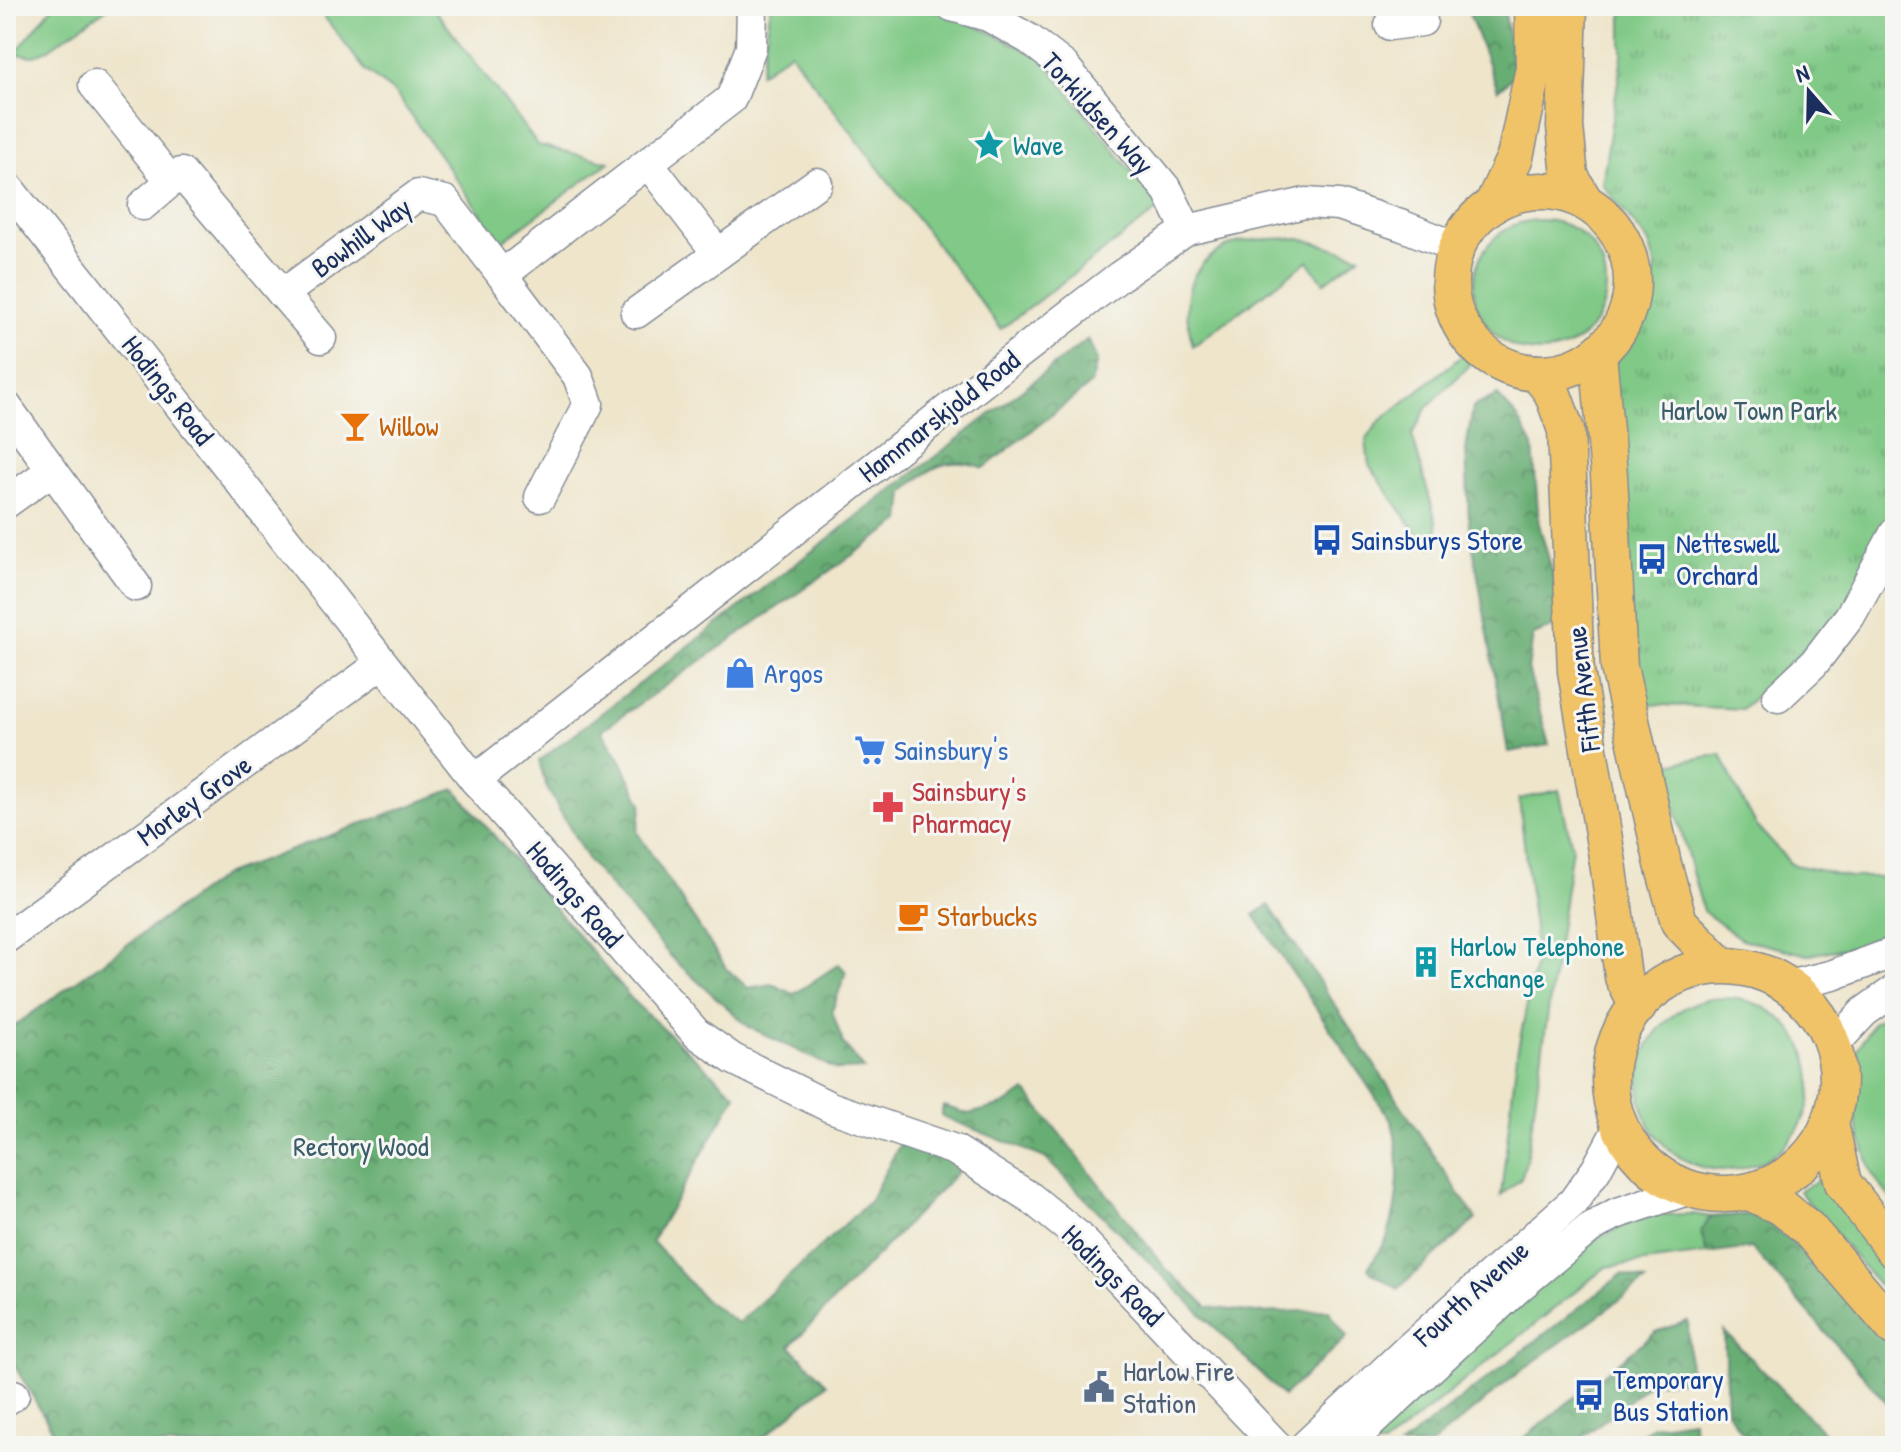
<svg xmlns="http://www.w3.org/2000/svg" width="1901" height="1452" font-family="'Patrick Hand',sans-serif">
  <defs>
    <pattern id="forest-crowns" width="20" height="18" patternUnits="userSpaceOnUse" patternTransform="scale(2)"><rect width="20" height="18" fill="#68ad73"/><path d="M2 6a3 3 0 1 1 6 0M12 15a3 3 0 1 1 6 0" fill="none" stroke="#558d62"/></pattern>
    <pattern id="park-tufts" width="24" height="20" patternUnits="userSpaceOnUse" patternTransform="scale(2)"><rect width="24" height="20" fill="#80c986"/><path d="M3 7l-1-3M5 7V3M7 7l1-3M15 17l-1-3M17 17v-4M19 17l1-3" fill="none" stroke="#68a471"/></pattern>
  </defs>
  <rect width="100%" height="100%" fill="#f6f6f2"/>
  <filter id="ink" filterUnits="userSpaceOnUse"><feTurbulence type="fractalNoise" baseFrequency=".0125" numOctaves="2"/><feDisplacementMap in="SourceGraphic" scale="16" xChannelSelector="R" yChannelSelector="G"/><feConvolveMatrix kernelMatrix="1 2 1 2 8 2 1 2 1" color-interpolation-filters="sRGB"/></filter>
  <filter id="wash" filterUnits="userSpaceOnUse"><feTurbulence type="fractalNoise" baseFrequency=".006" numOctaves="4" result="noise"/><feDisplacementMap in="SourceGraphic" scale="32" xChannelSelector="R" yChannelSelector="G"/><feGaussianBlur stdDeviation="1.8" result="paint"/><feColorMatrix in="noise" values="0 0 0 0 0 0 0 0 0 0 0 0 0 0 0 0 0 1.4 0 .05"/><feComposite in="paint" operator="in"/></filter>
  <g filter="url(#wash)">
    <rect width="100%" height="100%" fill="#eee5cb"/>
    <g fill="#80c986" stroke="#4e7c72" stroke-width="2">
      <polygon points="53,6 110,6 47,50 34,56 15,54"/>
      <polygon points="316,6 432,6 538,145 609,162 501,242 395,93 366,71"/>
      <polygon points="771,6 905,6 952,14 1041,57 1160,208 1001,329 790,52 760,73"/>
      <circle cx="1540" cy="286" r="66"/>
      <path d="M1300,238L1360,256L1324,283L1308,261L1193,346C1181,302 1184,265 1231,245C1248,238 1281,239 1300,238Z"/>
      <polygon points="1463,355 1470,365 1427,407 1412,435 1436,521 1438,536 1433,547 1425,545 1369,465 1366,441 1378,423"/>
      <polygon points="1721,754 1736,788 1756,825 1791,864 1850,877 1895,877 1895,927 1862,945 1808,955 1741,939 1703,911 1663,765"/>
      <polygon points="1559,790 1572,847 1527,1157 1521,1179 1501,1195 1517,1053 1537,956 1519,799"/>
      <circle cx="1725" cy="1084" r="86"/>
      <polygon points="1895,1010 1895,1204 1872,1174 1857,1127 1851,1094 1855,1053 1873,1023"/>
      <polygon points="1829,1168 1895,1266 1895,1305 1799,1191 1815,1182"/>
      <polygon points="1694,1214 1710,1217 1701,1232 1707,1254 1606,1267 1383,1446 1361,1446 1583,1245 1648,1215"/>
    </g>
    <g fill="url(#forest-crowns)" stroke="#426e68" stroke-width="2">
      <polygon points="1466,6 1504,6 1514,76 1498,90"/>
      <path d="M1088,339L1097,361L1091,384L984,468C946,455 931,467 904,492L901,521L602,730L620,759L642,804L637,832L726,968L748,988L772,984L794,994L839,964L846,972L832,1011L843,1043L864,1069L837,1070L749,1027L674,960L589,862L547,788L539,761Z"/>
      <polygon points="1497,395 1518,418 1533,446 1539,524 1561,603 1557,626 1533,635 1528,669 1549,745 1508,752 1469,524 1466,449 1473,407"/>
      <polygon points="455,789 635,1003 736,1095 652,1241 705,1300 738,1323 869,1202 900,1144 966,1163 790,1346 827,1384 753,1446 55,1446 58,1440 6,1351 6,1032 224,875"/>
      <path d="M1269,905L1476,1219L1398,1289C1387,1280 1377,1279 1368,1268C1374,1258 1384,1247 1388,1235C1400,1199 1401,1158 1392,1122L1254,915Z"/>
      <polygon points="1026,1091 1167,1270 1208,1307 1256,1313 1328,1310 1347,1337 1283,1396 1045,1158 941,1116 943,1106 969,1114 1003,1105"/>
      <polygon points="1764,1213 1797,1225 1895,1348 1895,1412 1752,1248 1707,1254 1701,1231 1710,1217"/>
      <polygon points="1622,1274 1646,1281 1518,1373 1430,1446 1400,1446"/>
      <polygon points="1688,1321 1690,1380 1650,1383 1572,1446 1514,1446 1656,1332"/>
      <polygon points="1724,1331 1830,1439 1828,1446 1761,1446 1740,1430 1727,1411"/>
      <polygon points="1693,1420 1694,1446 1628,1446 1652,1426"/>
    </g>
    <polygon fill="url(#park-tufts)" stroke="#4e7c72" stroke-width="2" points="1622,6 1895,6 1895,560 1742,709 1644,704 1609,475 1598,354 1650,297 1656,268 1649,243 1602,184 1622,56"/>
  </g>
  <g filter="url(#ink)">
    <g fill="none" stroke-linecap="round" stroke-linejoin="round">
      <defs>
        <g id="minor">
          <polyline points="952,6 988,16 1029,39 1064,66 1168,191 1187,230"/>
          <polyline points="1390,25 1422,21 1420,6"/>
          <polyline points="94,85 171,181"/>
          <polyline points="649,164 718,254"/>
          <polyline points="6,185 475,780 696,1033 733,1059 830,1107 955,1150 1031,1198 1078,1236 1277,1446"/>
          <polyline points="143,205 181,173 283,294"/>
          <polyline points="502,275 578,376 588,404 540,497"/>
          <polyline points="636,313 817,183"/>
          <polyline points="321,338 283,294 418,195 445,201 502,275 731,99 751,48 752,6"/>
          <polyline points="6,406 136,586"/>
          <polyline points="6,503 52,470"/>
          <polyline points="1778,697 1814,663 1850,616 1895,533"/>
          <polyline points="475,780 1016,356 1120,276 1187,230 1305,203 1339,205 1403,226 1456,247"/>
          <polyline points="6,938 382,663"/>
          <polyline points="1792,985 1833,975 1895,952"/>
          <polyline points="1837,1065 1837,1041 1864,1012 1895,990"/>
          <polyline points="6,1400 14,1395"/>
          <polyline points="1305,1446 1408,1349 1573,1202 1596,1170 1619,1127"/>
          <polyline points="1346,1446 1519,1287 1590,1228 1615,1214 1684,1191"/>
        </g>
        <g id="major">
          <polyline points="1569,6 1565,127 1570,176 1585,202"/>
          <circle cx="1541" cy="282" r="91"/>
          <polyline points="1493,204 1515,157 1534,68 1533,6"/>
          <polyline points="1598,354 1609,475 1619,667 1663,864 1679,922 1721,965"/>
          <polyline points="1537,373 1552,392 1566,430 1576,671 1609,869 1623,977 1638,1007"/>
          <circle cx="1724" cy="1080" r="114"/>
          <polyline points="1830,1123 1843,1183 1895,1251"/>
          <polyline points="1750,1192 1783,1208 1809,1229 1895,1329"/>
        </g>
      </defs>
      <use href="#minor" stroke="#848a94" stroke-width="33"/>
      <use href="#major" stroke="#848a94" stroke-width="39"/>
      <use href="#minor" stroke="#fff" stroke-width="30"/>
      <use href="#major" stroke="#f0c369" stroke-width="36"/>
    </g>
  </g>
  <defs>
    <symbol id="sight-bare" viewBox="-9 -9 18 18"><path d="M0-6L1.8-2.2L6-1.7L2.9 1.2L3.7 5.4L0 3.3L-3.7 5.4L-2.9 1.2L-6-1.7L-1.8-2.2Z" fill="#0f9aa8" stroke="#f6f6f2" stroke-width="2.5" paint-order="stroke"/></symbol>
    <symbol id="bar-bare" viewBox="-9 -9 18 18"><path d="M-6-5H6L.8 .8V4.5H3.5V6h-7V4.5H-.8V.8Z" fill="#e8710a" stroke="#f6f6f2" stroke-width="2.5" paint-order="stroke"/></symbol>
    <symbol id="bus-bare" viewBox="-9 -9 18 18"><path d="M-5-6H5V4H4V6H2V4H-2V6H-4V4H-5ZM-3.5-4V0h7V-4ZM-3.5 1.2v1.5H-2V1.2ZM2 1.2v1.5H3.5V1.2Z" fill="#1a4fb4" stroke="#f6f6f2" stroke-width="2.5" paint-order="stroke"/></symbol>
    <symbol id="shop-bare" viewBox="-9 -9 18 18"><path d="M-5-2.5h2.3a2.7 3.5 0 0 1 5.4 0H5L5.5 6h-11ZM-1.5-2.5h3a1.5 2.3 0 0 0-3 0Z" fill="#3f7fe0" stroke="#f6f6f2" stroke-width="2.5" paint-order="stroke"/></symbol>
    <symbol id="supermarket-bare" viewBox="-9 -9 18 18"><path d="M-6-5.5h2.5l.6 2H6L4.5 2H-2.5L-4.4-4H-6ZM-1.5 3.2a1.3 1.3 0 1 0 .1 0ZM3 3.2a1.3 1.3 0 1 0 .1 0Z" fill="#3f7fe0" stroke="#f6f6f2" stroke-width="2.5" paint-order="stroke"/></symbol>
    <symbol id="pharmacy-bare" viewBox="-9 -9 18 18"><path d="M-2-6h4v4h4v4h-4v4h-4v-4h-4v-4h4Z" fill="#e0444e" stroke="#f6f6f2" stroke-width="2.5" paint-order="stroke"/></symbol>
    <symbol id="cafe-bare" viewBox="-9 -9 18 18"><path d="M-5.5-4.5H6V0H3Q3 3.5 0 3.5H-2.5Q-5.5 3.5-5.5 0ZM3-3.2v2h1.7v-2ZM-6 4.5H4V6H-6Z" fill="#e8710a" stroke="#f6f6f2" stroke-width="2.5" paint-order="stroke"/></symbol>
    <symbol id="building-bare" viewBox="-9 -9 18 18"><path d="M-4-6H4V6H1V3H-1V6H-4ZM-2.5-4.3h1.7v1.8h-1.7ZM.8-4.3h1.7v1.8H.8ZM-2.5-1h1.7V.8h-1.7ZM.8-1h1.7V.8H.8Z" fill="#0f9aa8" stroke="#f6f6f2" stroke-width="2.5" paint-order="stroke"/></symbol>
    <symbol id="civic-bare" viewBox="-9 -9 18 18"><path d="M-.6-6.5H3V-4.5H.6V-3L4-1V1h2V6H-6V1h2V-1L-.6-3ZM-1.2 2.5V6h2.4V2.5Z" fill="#5c6f8a" stroke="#f6f6f2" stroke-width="2.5" paint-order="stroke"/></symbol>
  </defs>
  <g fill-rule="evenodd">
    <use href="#sight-bare" x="967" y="123" width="44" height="44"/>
    <use href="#bar-bare" x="333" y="404" width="44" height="44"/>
    <use href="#bus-bare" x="1305" y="518" width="44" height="44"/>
    <use href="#bus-bare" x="1630" y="537" width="44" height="44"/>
    <use href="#shop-bare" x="718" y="651" width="44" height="44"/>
    <use href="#supermarket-bare" x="848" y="728" width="44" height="44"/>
    <use href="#pharmacy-bare" x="866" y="785" width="44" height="44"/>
    <use href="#cafe-bare" x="891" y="894" width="44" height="44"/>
    <use href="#building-bare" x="1404" y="940" width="44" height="44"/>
    <use href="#civic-bare" x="1077" y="1365" width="44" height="44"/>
    <use href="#bus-bare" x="1567" y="1373" width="44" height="44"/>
  </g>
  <g text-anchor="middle" stroke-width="6" stroke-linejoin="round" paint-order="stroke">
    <g font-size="28" fill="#1b2f5e" stroke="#f6f6f2">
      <text transform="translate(1098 113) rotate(48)" y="10">Torkildsen Way</text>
      <text transform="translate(361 237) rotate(-36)" y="10">Bowhill Way</text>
      <text transform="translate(168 390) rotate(52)" y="10">Hodings Road</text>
      <text transform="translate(939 416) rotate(-38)" y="10">Hammarskjold Road</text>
      <text transform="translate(1583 689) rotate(-97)" y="10">Fifth Avenue</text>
      <text transform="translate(194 800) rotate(-36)" y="10">Morley Grove</text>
      <text transform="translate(575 894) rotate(49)" y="10">Hodings Road</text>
      <text transform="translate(1113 1275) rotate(45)" y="10">Hodings Road</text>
      <text transform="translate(1471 1293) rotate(-42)" y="10">Fourth Avenue</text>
    </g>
    <g font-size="28" fill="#0d838f" stroke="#f6f6f2" text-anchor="start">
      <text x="1013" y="155">Wave</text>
      <text x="1450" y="956">Harlow Telephone<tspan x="1450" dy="32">Exchange</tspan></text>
    </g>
    <g font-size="28" fill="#395d6a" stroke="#f6f6f2">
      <text x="1749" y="420">Harlow Town Park</text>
      <text x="361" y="1156">Rectory Wood</text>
    </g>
    <g font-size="28" fill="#c56008" stroke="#f6f6f2" text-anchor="start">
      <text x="379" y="436">Willow</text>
      <text x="937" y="926">Starbucks</text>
    </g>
    <g font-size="28" fill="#164399" stroke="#f6f6f2" text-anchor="start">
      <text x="1351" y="550">Sainsburys Store</text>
      <text x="1676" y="553">Netteswell<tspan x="1676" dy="32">Orchard</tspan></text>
      <text x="1613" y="1389">Temporary<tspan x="1613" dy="32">Bus Station</tspan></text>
    </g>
    <g font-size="28" fill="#366cbe" stroke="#f6f6f2" text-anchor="start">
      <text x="764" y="683">Argos</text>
      <text x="894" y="760">Sainsbury's</text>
    </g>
    <g font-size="28" fill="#be3a42" stroke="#f6f6f2" text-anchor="start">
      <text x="912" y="801">Sainsbury's<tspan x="912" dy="32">Pharmacy</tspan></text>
    </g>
    <g font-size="28" fill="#4e5e75" stroke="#f6f6f2" text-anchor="start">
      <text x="1123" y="1381">Harlow Fire<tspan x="1123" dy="32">Station</tspan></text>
    </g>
  </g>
  <rect width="1901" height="1452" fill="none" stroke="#f6f6f2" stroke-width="32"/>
  <g transform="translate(1809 92) rotate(340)" stroke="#f6f6f2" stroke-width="6" paint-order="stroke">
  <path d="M0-6L14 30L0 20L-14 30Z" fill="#1b2f5e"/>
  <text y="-12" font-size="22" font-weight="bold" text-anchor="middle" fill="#1b2f5e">N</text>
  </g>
</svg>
